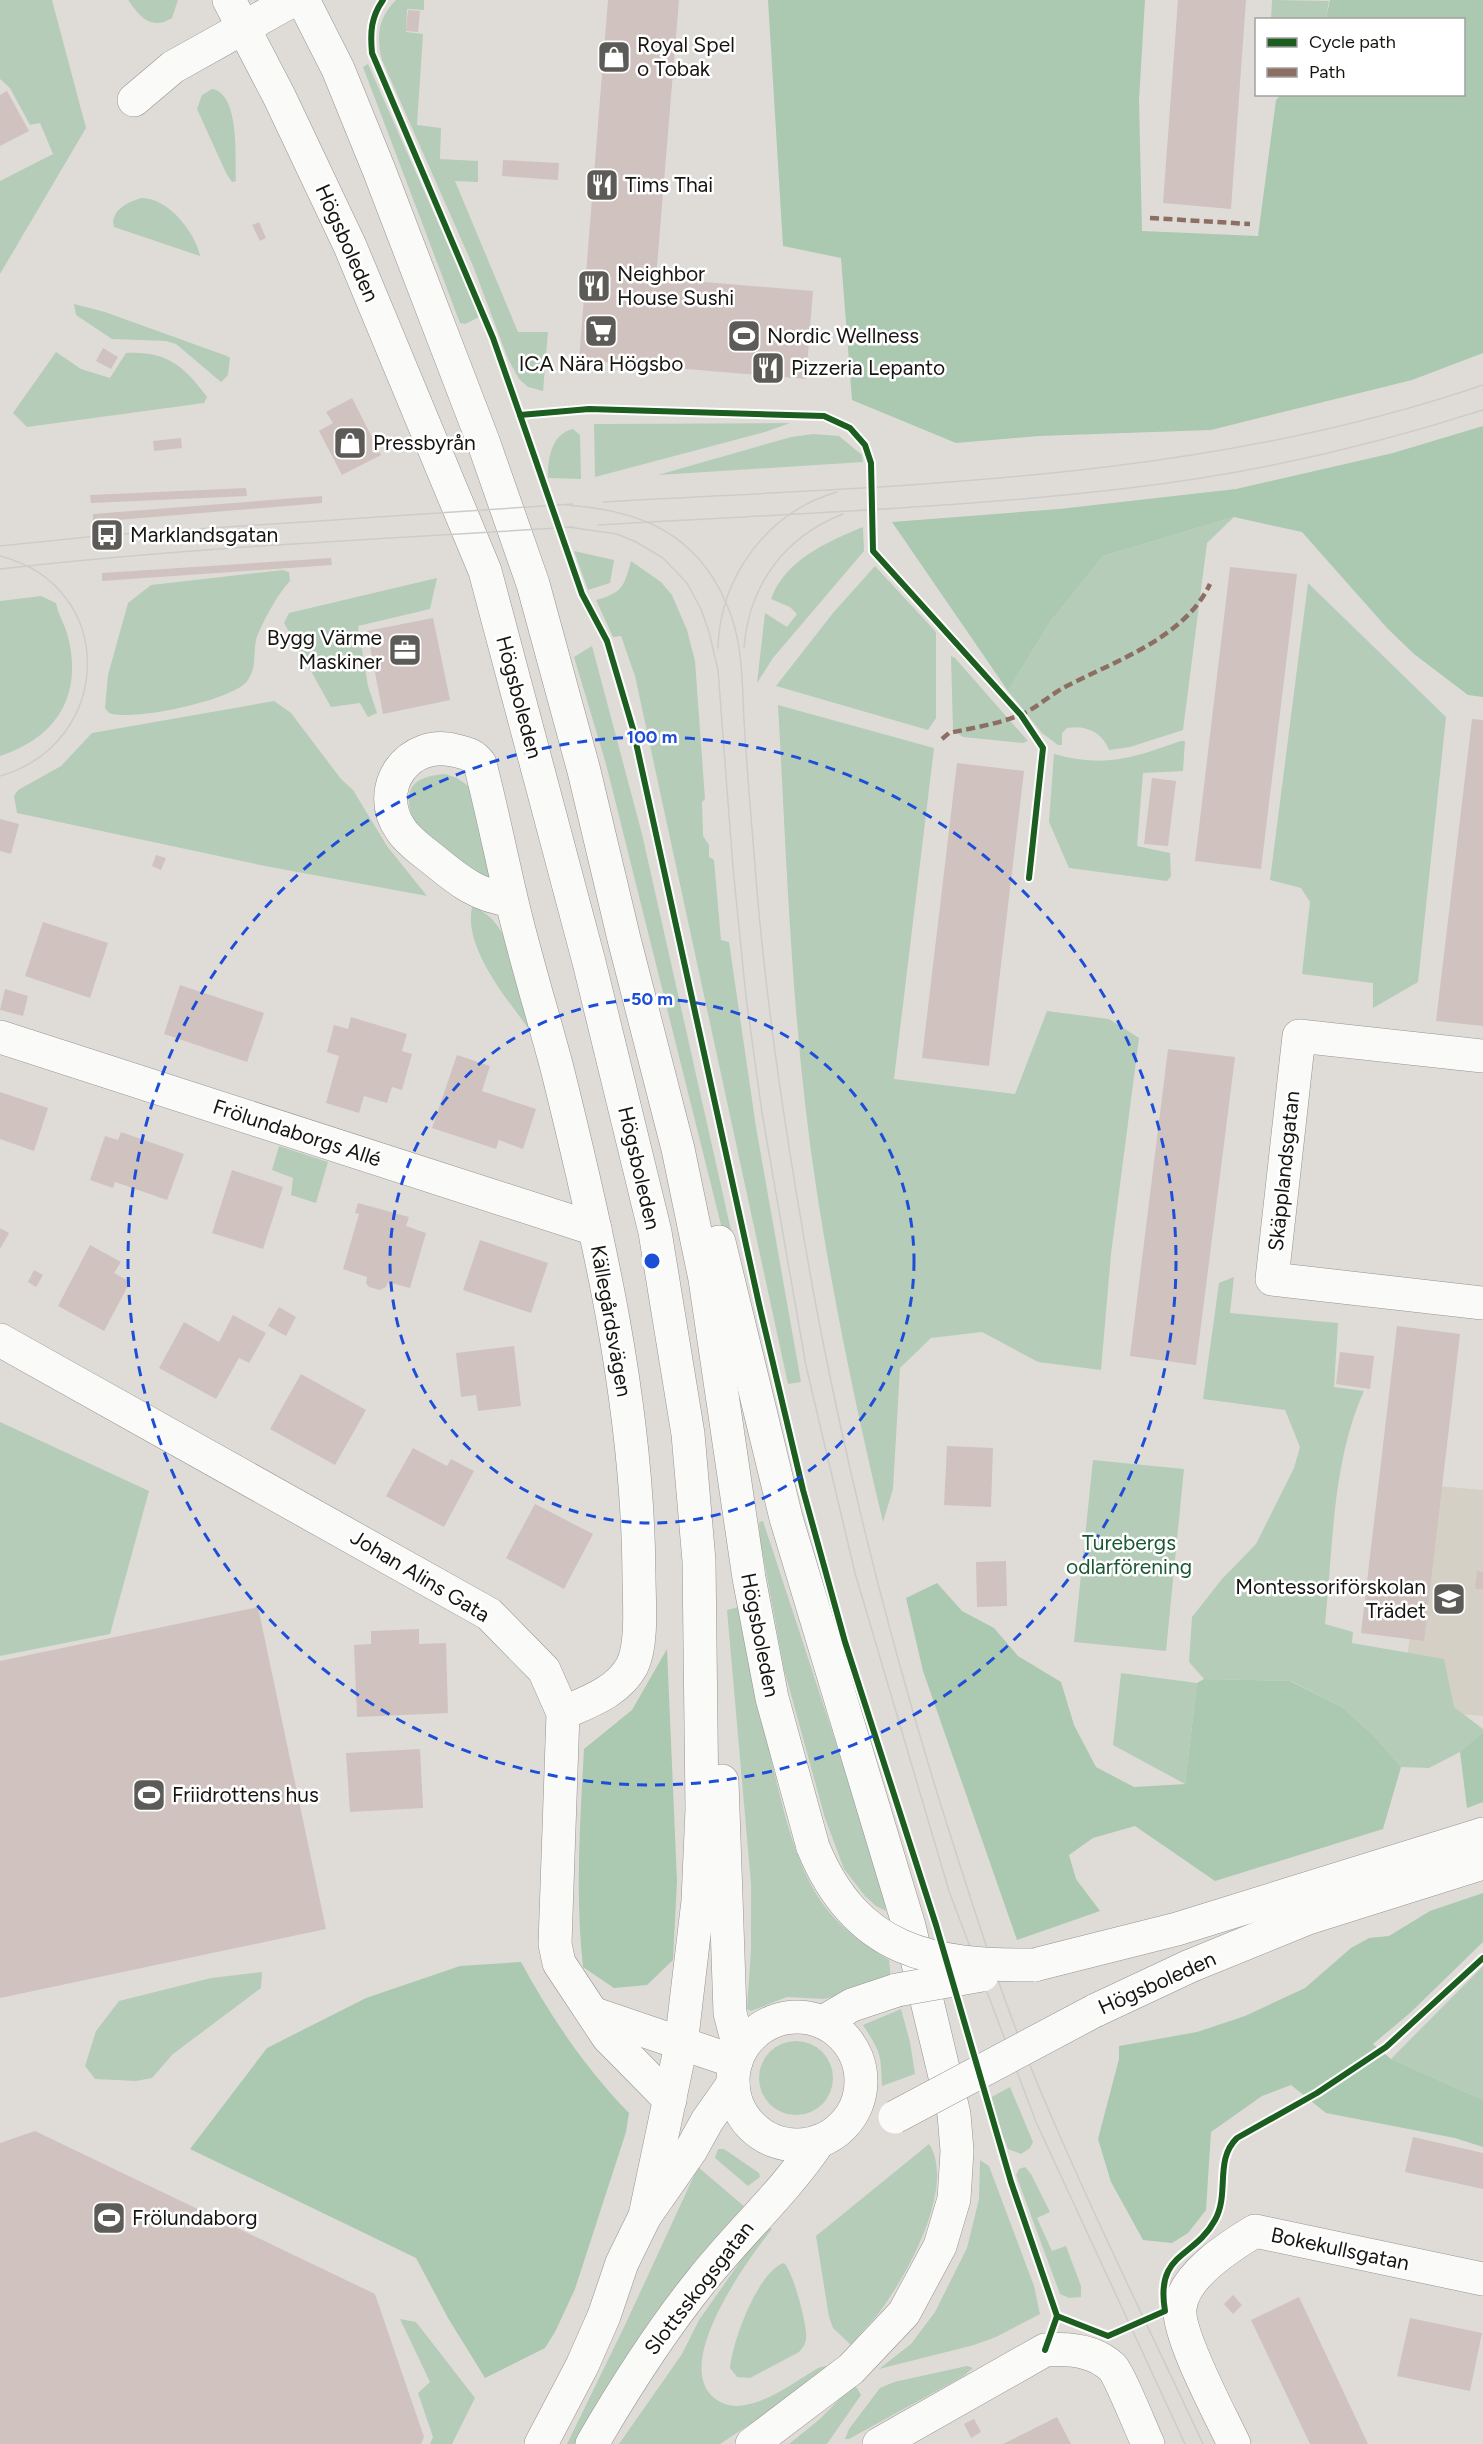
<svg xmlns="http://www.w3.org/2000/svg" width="1483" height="2444" font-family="Figtree,sans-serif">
  <rect width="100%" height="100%" fill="#dfdcd8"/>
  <polygon fill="#d5d0c6" points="1428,1485 1483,1490 1483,1716 1401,1709"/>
  <g fill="#b5ccb9">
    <polygon points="0,0 52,0 86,128 0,274 0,181 53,154 40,123 30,125 10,88 0,79"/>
    <path d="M128,0H178L172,18C151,31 140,17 128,0Z"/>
    <path d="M396,0H424V10L407,9L406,32L423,34L417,125L441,128L440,159L478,161V182L455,181L518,332H548L543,391L528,387L519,379L508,359L473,266L382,60C376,36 378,18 396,0Z"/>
    <polygon points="1272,0 1329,1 1326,19 1271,19"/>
    <polygon points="368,64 475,306 479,317 465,324 460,323 363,67"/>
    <path d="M212,89C240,93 235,158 236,181L232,182L226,173L197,109L202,95Z"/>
    <path d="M142,198C168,198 195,232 200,256L114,227C109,211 129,201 142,198Z"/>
    <polygon points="74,304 105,312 227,356 230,358 228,375 221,382 176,344 166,341 112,339 76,315"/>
    <path d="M56,352L81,369L110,378L126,353C167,351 184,366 207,397L204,403L27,427L13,413Z"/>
    <polygon points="790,423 765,432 595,477 594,424"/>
    <path d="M573,429L580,435L581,479L548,478C547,459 552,433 573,429Z"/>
    <polygon points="813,434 839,436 862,455 863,462 658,475 791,437"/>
    <path d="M1234,517L1207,543L1183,730L1130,747L1109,750C1102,732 1086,725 1067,728L1062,733V745H1058L1042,733L1008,691L1050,622L1103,556Z"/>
    <path d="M863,527L864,551L773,658L757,683L765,613L787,627L797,614L790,607L771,599C785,560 827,542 863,527Z"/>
    <polygon points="574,551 614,560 610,583 588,590"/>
    <path d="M631,561L661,582L672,595L687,630L695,661L705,799L702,802L703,836L709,845V857L714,860L721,940L729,942L756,1127L801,1382L788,1384L635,676L621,636L613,637L596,600C622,593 624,587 631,561Z"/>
    <polygon points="875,566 936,632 936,718 928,730 776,686 833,613"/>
    <path d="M283,570L289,572L290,581C279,592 261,624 256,640C253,654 257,667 248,680C236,700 131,722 109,713L105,708L108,675L128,603L151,585Z"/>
    <polygon points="437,578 430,609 358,626 368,686 377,713 368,717 360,703 331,707 284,623 289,613"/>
    <polygon points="1308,583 1446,717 1418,982 1373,1008 1373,983 1302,974 1310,902 1301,888 1270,880"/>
    <path d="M41,596L56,603C58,614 64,623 67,633C84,694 58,737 0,756V601Z"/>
    <polygon points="592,646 642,834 739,1266 731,1265 606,764 574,657"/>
    <polygon points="951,656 955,658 1028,741 1023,743 963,737 953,730"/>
    <polygon points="274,701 291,713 341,779 353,790 387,846 427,896 265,866 17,813 14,796 18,790 61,766 92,733"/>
    <path d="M778,705L934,748L894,1079L1015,1094L1047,1011L1109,1019L1139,1038L1111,1254L1101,1370L1038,1362L982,1332L931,1338L900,1368L893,1489L883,1522C857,1413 834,1303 817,1193C792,1032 787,867 778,705Z"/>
    <path d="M1181,741H1185L1183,771L1143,773L1137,846L1170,853L1171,876L1167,881L1069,868L1049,822L1054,754C1106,768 1132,758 1181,741Z"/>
    <path d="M445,774L457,778L474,790L500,886L426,850C412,816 388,778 445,774Z"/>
    <path d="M472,907C514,918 522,996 531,1032C508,1000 463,948 472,907Z"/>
    <polygon points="279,1146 328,1162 316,1203 291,1195 293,1178 272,1170"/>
    <path d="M1234,1277L1230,1313L1338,1323L1334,1387L1364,1391C1332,1462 1333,1548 1325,1624L1353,1632L1352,1643L1444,1659L1454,1707L1483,1729V1732L1460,1752L1429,1768L1401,1767L1374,1736L1342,1707L1291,1681L1204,1679L1189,1662L1192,1617L1222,1579L1256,1544L1294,1468L1300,1447L1285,1410L1203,1399L1219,1283Z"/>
    <polygon points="0,1422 149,1491 110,1634 0,1656"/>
    <polygon points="1093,1460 1184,1469 1166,1651 1074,1642"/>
    <polygon points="763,1521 881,1880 886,1911 876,1906 865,1896 844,1869 825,1818 784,1669 760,1539 759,1522"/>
    <path d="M739,1607C749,1658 759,1708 771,1759C783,1807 794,1863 823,1904C840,1928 864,1945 889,1960L891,1979L841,1995L824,1999L787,1997L751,2011L747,2009L751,1949V1884L727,1610Z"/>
    <polygon points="1121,1673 1197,1683 1185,1784 1113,1745"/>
    <polygon points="1483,1966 1483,2100 1391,2059"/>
    <polygon points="262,1972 261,1988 173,2054 152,2078 136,2081 95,2079 85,2066 96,2031 119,2001 211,1978"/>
    <path d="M901,2009L910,2042L915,2074L882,2086C881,2054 881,2053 863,2025Z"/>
    <circle cx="796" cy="2078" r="37"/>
    <polygon points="1010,2087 1033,2142 1030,2148 1021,2154 1008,2149 988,2099"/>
    <path d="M929,2144C957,2187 905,2279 878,2314C869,2325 859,2334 851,2345L833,2328L829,2317L816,2236Z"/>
    <polygon points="718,2149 724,2149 759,2173 760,2177 748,2186 715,2158"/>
    <polygon points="980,2160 989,2166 1034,2286 1040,2314 996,2337 974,2345 879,2369 911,2344 935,2312 967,2248 979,2199"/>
    <polygon points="698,2167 745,2207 577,2444 567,2444 626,2323"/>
    <polygon points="1025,2167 1031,2174 1050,2212 1037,2218 1052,2251 1066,2246 1081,2286 1081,2297 1069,2298 1060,2294 1016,2175 1019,2169"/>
    <path d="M766,2225L772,2229C748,2259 676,2358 711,2395C720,2404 732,2408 745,2405C770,2401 796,2381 818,2368L825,2366L832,2370L720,2444H619L682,2354L699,2320Z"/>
    <path d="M784,2263C793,2271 808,2327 806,2340C805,2345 802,2349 799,2352L750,2378L737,2377L730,2368C732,2342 758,2271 784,2263Z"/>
    <polygon points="400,2319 416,2322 475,2398 452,2444 430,2444 433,2437 418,2393 430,2382"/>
    <polygon points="967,2366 973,2368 962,2377 849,2439 845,2439 849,2429 880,2388 894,2382"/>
    <polygon points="852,2386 857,2388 861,2395 827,2444 789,2444 820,2419"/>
  </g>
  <g fill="#abc8b1">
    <polygon points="768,0 1145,0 1139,100 1142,231 1258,236 1276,100 1281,95 1464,94 1464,20 1326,19 1330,0 1483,0 1483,353 1412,380 1211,430 1039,436 956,443 852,400 841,258 783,246"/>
    <polygon points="1483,426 1483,697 1468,695 1414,654 1387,628 1302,532 1234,517 1103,556 1050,622 1008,691 892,522 1059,509 1236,489 1393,453"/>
    <polygon points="937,1583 962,1611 994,1628 1018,1656 1061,1682 1074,1725 1096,1767 1134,1787 1185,1784 1197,1683 1204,1679 1290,1681 1342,1707 1374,1736 1401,1767 1383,1829 1215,1881 1135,1826 1093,1838 1069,1855 1076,1879 1100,1911 1017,1940 923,1671 906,1598"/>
    <path d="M667,1649L677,1881L673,1960L647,1985L614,1988L583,1967C575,1894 580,1823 584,1749L632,1710Z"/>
    <polygon points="1483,1732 1483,1802 1467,1808 1460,1752"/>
    <polygon points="1483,1893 1483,1942 1410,2013 1373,2044 1391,2059 1483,2100 1483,2147 1455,2138 1326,2113 1291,2085 1262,2096 1211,2132 1206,2210 1188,2233 1172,2243 1143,2240 1111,2182 1098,2139 1119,2059 1119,2046 1197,2032 1245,2016 1305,1988 1351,1948 1369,1938 1389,1936 1430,1911"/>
    <path d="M521,1962C551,2017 585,2068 629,2113L626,2132L575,2289L555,2332L545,2348L485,2378L448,2318L416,2258L190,2149L267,2048L366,1998L460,1966Z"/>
  </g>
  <g fill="#d0c2bf">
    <polygon points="608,0 679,0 656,278 813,291 806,379 579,360"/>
    <polygon points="1178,0 1246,0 1231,209 1163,203"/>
    <polygon points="408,10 420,11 418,32 406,31"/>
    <polygon points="7,91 29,131 0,146 0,95"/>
    <polygon points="503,160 559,163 558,180 502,176"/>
    <polygon points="259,222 266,238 260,241 252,225"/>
    <polygon points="103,348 118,357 111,369 96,361"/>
    <polygon points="352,398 381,455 342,475 319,431 333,423 326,412"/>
    <polygon points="181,438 182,448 154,451 153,441"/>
    <polygon points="246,488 247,496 91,503 90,495"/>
    <polygon points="322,496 322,503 93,522 93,514"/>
    <polygon points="331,558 332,565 102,581 102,573"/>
    <polygon points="1230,567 1297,574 1261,869 1195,861"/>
    <polygon points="433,618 450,700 383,714 367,631"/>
    <polygon points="1472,719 1483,720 1483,1026 1436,1021"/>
    <polygon points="957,763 1024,771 989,1066 922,1058"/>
    <polygon points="1152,778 1176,781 1168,846 1144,844"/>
    <polygon points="0,819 19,824 11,854 0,851"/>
    <polygon points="156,855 166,858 161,870 152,866"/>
    <polygon points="43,922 108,943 90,998 25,976"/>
    <polygon points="180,985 264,1013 247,1062 164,1034"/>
    <polygon points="5,989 28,996 23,1016 0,1010"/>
    <polygon points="351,1017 407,1034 402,1051 412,1054 402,1090 392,1087 387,1103 364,1096 359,1113 326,1103 339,1056 327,1052 334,1025 348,1029"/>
    <polygon points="1168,1049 1235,1057 1196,1365 1130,1356"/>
    <polygon points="457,1055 490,1066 482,1091 536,1109 523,1149 499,1140 496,1149 432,1128"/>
    <polygon points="0,1092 48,1108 34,1151 0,1139"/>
    <polygon points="121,1132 184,1154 167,1200 115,1182 113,1188 90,1180 105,1136 118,1140"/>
    <polygon points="232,1170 283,1187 263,1249 212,1233"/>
    <polygon points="358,1203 409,1217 406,1226 426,1233 410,1288 388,1282 386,1287 380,1290 369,1287 366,1283 367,1277 343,1269 359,1214 355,1213"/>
    <polygon points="0,1228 9,1233 0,1249"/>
    <polygon points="480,1240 548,1263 531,1313 463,1290"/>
    <polygon points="90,1245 121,1262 114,1273 130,1282 104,1331 58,1306"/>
    <polygon points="34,1270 43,1275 36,1287 28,1282"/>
    <polygon points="279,1307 296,1317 286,1336 268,1326"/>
    <polygon points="233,1315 266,1333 249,1363 239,1358 216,1399 159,1368 184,1322 219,1342"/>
    <polygon points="1397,1326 1460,1334 1424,1641 1361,1633"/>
    <polygon points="514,1346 521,1406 478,1411 476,1395 461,1397 456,1353"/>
    <polygon points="1340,1352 1374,1356 1370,1389 1336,1384"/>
    <polygon points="301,1374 366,1410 335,1465 270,1429"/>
    <polygon points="947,1446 993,1448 991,1507 944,1505"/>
    <polygon points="413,1448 447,1466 451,1459 474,1471 444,1527 386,1496"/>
    <polygon points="535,1504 593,1534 564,1589 506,1558"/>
    <polygon points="1006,1561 1007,1606 977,1607 976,1562"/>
    <polygon points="1477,1571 1483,1572 1483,1589 1475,1589"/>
    <polygon points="258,1607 326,1929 0,1998 0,1661"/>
    <polygon points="419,1629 419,1644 446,1643 448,1713 357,1717 354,1645 371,1644 371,1631"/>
    <polygon points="420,1749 423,1808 350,1812 346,1753"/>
    <polygon points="35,2131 375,2294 424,2437 421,2444 0,2444 0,2143"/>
    <polygon points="1413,2137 1483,2153 1483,2189 1405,2172"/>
    <polygon points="1233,2295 1242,2305 1233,2314 1224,2304"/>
    <polygon points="1299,2297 1368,2444 1310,2444 1251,2320"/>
    <polygon points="1410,2318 1482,2333 1470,2391 1397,2376"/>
    <polygon points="1057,2417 1071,2444 1003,2444"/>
    <polygon points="974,2419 981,2432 971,2438 964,2424"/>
  </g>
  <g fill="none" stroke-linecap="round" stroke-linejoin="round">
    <defs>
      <g id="minor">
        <polyline points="134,100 173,67 293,0"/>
        <path d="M511,900C480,897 459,881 435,861C424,852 409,842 401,830C372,789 408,737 457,751C466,753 474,755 480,764C492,810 501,856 512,902C525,957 542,1012 557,1068C598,1233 638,1404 639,1576C639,1601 643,1644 632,1666C618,1692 588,1702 563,1713"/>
        <polyline points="0,1037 595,1229"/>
        <polyline points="1483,1056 1299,1036 1272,1279 1483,1303"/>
        <polyline points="0,1340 489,1614 544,1670 563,1713 555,1944 559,1963 608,2037 670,2100"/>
        <polyline points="595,2014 736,2062"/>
        <path d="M879,2444L1045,2350C1068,2348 1094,2350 1112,2367C1119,2374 1142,2431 1148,2444"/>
        <path d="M1234,2444C1221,2416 1177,2335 1180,2308C1183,2276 1230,2246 1255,2231L1483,2279"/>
      </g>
      <g id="major">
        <polyline points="229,0 279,96 350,246 485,571 589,962 655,1232 688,1434 699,1561 702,1809 698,1901 681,2045 645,2216"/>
        <polyline points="303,0 338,69 379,170 483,441 533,584 584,771 624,939 678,1149 705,1279 749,1578 772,1698 813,1847"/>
        <polyline points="719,1242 786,1518 909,1926 954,2114 957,2151 954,2199 940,2246 904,2313 851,2369 752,2444"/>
        <polyline points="722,1781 730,2013 740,2051"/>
        <polyline points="1034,1965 1177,1929 1483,1834"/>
        <polyline points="1094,2011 1190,1966 1308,1918 1483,1863"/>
        <circle cx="797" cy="2081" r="64"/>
        <polyline points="823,2022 852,2005 897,1990"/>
        <polyline points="541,2444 582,2366 604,2316 622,2263 645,2216 691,2150 707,2121 733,2084"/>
        <path d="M592,2444C625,2387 660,2332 701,2281C739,2233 785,2192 819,2141"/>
      </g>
    </defs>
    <use href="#minor" stroke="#959390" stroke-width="34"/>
    <use href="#major" stroke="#959390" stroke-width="34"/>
    <use href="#minor" stroke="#fafaf9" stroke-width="33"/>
    <use href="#major" stroke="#fafaf9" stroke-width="33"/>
    <g stroke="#ccccca" stroke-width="1.5">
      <path d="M603,502C898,485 1200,482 1483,385"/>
      <path d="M566,505C640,510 697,533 727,605C743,641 742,681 744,720C747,773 752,826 756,879C767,1016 789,1154 813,1290C846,1468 890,1643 944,1815C975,1913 1006,2012 1047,2106C1095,2220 1151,2332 1203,2444"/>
      <path d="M598,525C775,514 953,509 1129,488C1249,474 1368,447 1483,410"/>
      <polyline points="568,527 617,534 636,542 663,558 687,583 701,609 709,632 718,670 733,868 746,997 762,1113 806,1366 855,1573 949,1891 1036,2122 1185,2444"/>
      <polyline points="0,546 107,535 573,504"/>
      <path d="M0,556C120,587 113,744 0,776"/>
      <path d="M0,569C191,547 383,539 574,527"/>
      <path d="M718,648C720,577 767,512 837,492"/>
      <path d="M744,648C749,585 784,537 843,514"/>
    </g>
    <defs>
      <g id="major-bridge">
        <path d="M813,1847C856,1952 931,1966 1034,1965"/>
        <polyline points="897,1990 982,1975"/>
        <polyline points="895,2117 1094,2011"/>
      </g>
    </defs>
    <use href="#major-bridge" stroke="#959390" stroke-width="34" stroke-linecap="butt"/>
    <use href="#major-bridge" stroke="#fafaf9" stroke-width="33"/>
    <g stroke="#8d6e63" stroke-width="4.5" stroke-dasharray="9 4.5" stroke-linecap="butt">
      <polyline points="1150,218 1250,224"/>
      <path d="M942,739L949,733C972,728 998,724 1020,715C1035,709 1049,696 1063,688C1114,661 1184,639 1210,584"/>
    </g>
    <defs>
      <g id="cycleway">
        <path d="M383,0C371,17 370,32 372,53L493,338L520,415"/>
        <polyline points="1029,878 1043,748 1021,715 873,551 871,463 865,445 850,428 824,416 589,409 520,415 582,594 607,641 633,729 759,1304 803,1490 845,1642 936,1925 1011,2182 1057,2316 1045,2350"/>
        <path d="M1057,2316L1108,2336L1165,2311C1155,2252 1194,2259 1215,2220C1230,2193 1214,2160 1237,2138L1317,2093L1386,2047L1483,1958"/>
      </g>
    </defs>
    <use href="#cycleway" stroke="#fff" stroke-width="10"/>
    <use href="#cycleway" stroke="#1b5e20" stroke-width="6"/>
  </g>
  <g fill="none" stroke="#1d4ed8" stroke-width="3" stroke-dasharray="10 8">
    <circle cx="652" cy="1261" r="262"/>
    <circle cx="652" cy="1261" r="524"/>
  </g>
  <defs>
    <symbol id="shop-square" viewBox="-11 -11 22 22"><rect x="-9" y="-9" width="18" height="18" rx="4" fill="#5d5b57" stroke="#fff"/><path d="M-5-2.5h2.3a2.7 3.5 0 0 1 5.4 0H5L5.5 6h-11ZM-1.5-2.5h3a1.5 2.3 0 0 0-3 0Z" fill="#fff"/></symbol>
    <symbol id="restaurant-square" viewBox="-11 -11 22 22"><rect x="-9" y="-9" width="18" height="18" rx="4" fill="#5d5b57" stroke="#fff"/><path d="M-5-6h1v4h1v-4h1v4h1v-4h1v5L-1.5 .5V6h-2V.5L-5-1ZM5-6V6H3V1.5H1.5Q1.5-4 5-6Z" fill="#fff"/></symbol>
    <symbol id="supermarket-square" viewBox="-11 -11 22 22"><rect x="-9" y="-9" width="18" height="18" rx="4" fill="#5d5b57" stroke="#fff"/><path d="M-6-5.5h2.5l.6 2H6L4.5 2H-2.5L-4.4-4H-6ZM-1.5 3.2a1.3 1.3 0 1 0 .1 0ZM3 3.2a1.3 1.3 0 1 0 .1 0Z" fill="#fff"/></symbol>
    <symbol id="stadium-square" viewBox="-11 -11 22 22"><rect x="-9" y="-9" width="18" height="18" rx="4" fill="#5d5b57" stroke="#fff"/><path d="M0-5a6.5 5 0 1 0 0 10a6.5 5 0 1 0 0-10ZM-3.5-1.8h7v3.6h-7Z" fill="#fff"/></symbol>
    <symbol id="bus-square" viewBox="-11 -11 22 22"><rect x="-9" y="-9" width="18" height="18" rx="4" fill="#5d5b57" stroke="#fff"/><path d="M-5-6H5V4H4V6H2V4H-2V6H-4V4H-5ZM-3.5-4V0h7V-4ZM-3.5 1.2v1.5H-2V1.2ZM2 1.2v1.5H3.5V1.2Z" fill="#fff"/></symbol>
    <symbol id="office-square" viewBox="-11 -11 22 22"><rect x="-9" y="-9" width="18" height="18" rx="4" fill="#5d5b57" stroke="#fff"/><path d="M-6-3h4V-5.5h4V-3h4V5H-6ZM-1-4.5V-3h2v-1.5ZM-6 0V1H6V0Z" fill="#fff"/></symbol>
    <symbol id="school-square" viewBox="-11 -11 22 22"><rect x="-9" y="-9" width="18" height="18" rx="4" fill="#5d5b57" stroke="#fff"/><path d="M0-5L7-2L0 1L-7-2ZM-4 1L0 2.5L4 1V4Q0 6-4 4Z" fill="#fff"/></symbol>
  </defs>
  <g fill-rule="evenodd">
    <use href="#shop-square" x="595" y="38" width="38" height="38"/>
    <use href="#restaurant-square" x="583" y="166" width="38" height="38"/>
    <use href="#restaurant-square" x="575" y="267" width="38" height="38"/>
    <use href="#supermarket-square" x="582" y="312" width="38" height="38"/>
    <use href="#stadium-square" x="725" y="317" width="38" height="38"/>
    <use href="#restaurant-square" x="749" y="349" width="38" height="38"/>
    <use href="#shop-square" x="331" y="424" width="38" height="38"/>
    <use href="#bus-square" x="88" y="516" width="38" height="38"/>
    <use href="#office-square" x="386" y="631" width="38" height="38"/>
    <use href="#school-square" x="1430" y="1580" width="38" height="38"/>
    <use href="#stadium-square" x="130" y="1776" width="38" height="38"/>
    <use href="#stadium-square" x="90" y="2199" width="38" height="38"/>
  </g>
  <g text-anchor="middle" stroke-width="5" stroke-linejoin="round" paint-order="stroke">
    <g font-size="21" fill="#171512" stroke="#fff" text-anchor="start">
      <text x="637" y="52">Royal Spel<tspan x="637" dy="24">o Tobak</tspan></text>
      <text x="625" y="192">Tims Thai</text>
      <text x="617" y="281">Neighbor<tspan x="617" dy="24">House Sushi</tspan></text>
      <text x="767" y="343">Nordic Wellness</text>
      <text x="601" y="371" text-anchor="middle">ICA Nära Högsbo</text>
      <text x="791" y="375">Pizzeria Lepanto</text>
      <text x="373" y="450">Pressbyrån</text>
      <text x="130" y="542">Marklandsgatan</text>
      <text x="382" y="645" text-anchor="end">Bygg Värme<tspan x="382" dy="24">Maskiner</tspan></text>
      <text x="1426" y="1594" text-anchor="end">Montessoriförskolan<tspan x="1426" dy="24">Trädet</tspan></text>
      <text x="172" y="1802">Friidrottens hus</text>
      <text x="132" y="2225">Frölundaborg</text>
    </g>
    <g font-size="21" fill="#171512" stroke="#fff">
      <text transform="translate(347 243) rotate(66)" y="7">Högsboleden</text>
      <text transform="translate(519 697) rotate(75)" y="7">Högsboleden</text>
      <text transform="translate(297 1133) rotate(18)" y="7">Frölundaborgs Allé</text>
      <text transform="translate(639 1168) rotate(77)" y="7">Högsboleden</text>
      <text transform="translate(1284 1171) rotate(-84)" y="7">Skäpplandsgatan</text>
      <text transform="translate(611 1321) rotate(80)" y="7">Källegårdsvägen</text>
      <text transform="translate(420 1576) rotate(31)" y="7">Johan Alins Gata</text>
      <text transform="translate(760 1635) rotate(79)" y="7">Högsboleden</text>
      <text transform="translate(1157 1983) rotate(-24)" y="7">Högsboleden</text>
      <text transform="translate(1340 2249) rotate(12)" y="7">Bokekullsgatan</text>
      <text transform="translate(699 2288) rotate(-52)" y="7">Slottsskogsgatan</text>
    </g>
    <g font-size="21" fill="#1a5834" stroke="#fff">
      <text x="1129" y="1550">Turebergs<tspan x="1129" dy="24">odlarförening</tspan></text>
    </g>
  </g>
  <circle cx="652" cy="1261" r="9" fill="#1d4ed8" stroke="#fff" stroke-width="3"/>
  <g font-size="18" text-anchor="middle" font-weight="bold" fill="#1d4ed8" stroke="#fff" stroke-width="5" stroke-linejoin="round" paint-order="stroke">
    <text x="652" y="743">100 m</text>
    <text x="652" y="1005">50 m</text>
  </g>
  <rect x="1255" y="18" width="210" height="78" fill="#ffffff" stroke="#a2a1a0" stroke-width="1.5"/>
  <rect x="1267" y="38" width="30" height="9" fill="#1b5e20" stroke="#a2a1a0" stroke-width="1.5"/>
  <text x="1309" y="48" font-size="18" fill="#171512">Cycle path</text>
  <rect x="1267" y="68" width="30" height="9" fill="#8d6e63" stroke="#a2a1a0" stroke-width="1.5"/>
  <text x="1309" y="78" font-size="18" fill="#171512">Path</text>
</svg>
